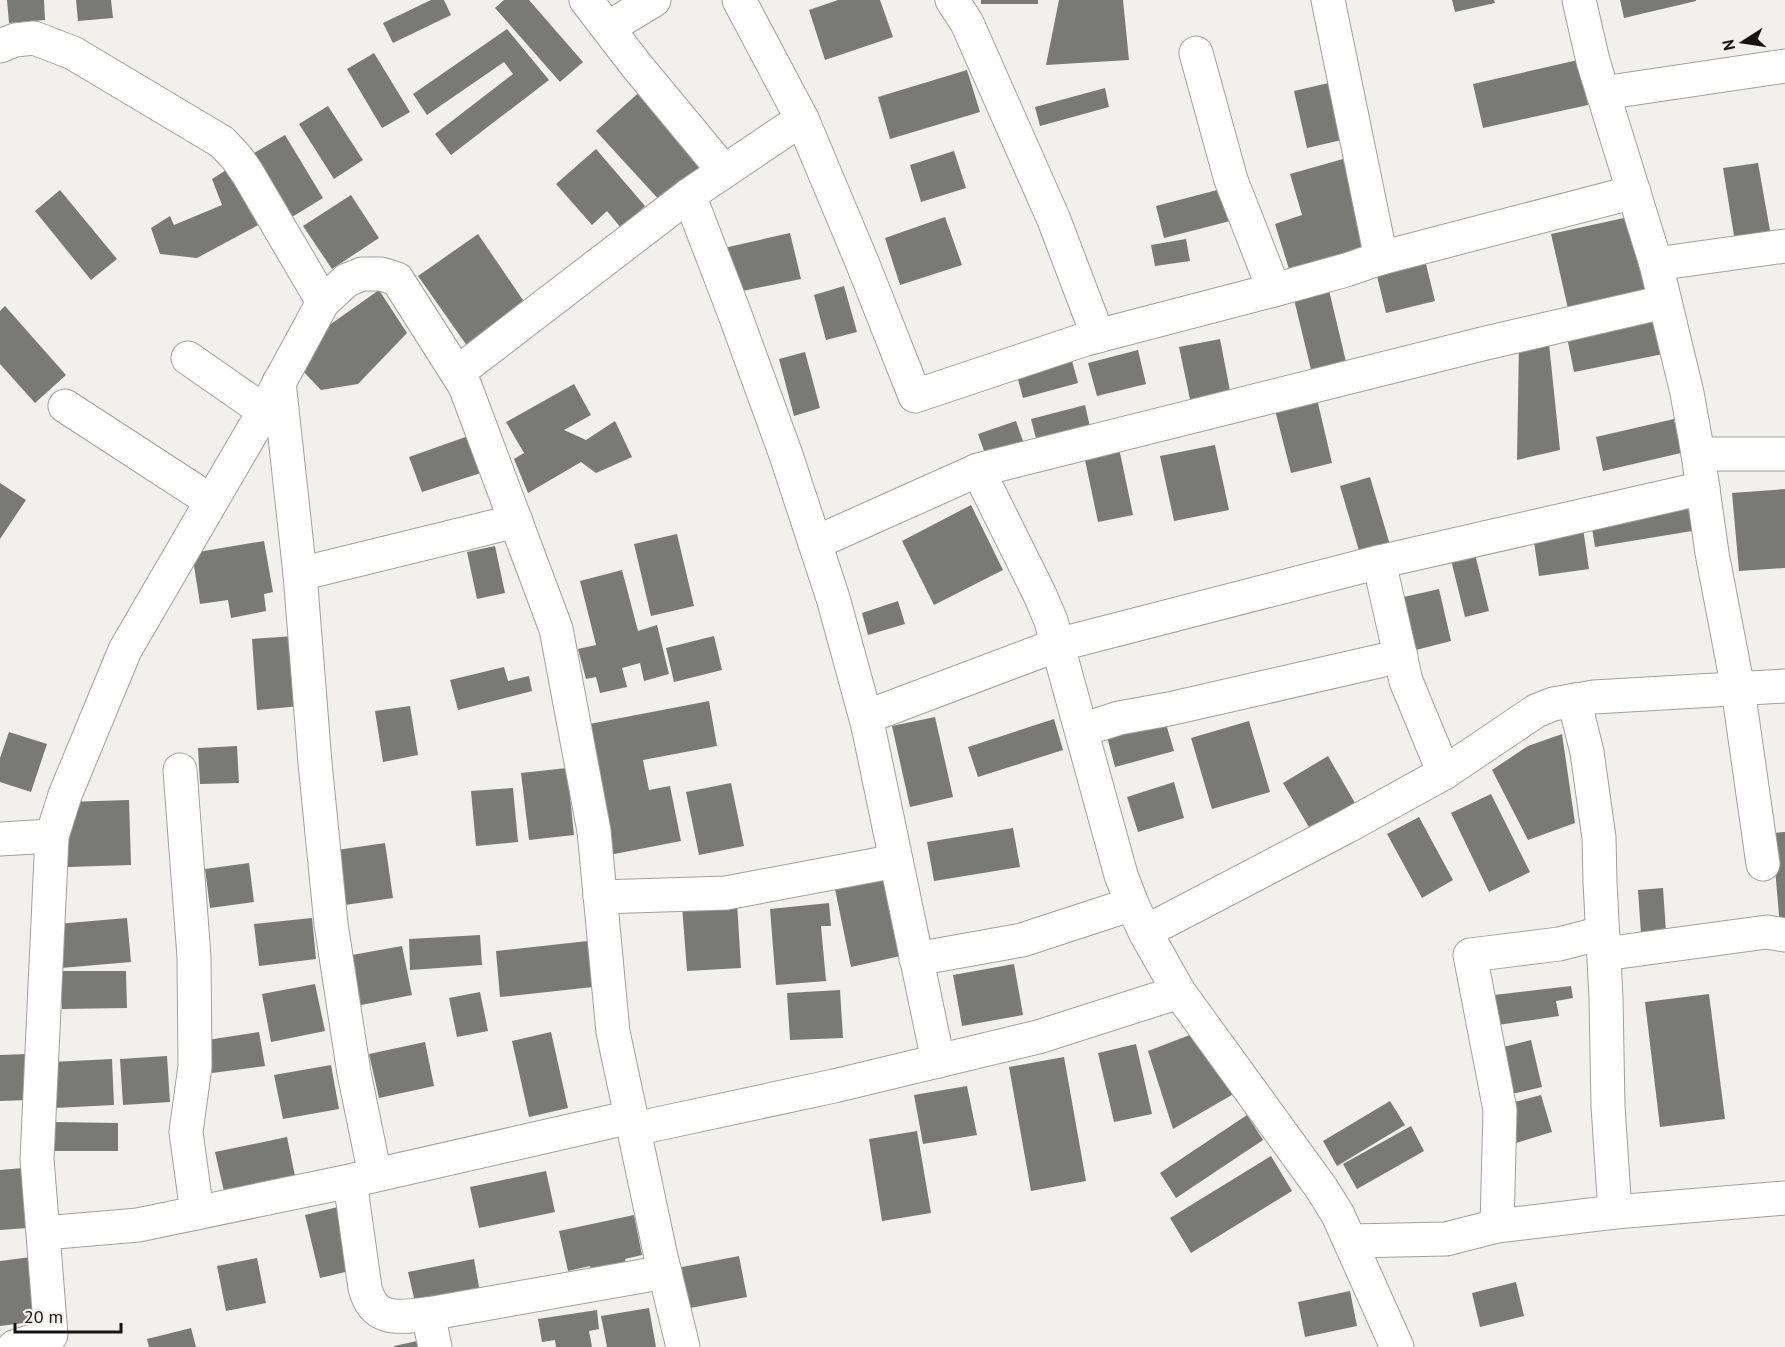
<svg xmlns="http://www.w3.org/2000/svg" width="1785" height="1347" font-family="'PT Sans',sans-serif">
  <rect width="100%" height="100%" fill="#f1f0ed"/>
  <g fill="#797976">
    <polygon points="7,0 44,0 45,20 9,23"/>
    <polygon points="76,0 111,0 113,18 78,21"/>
    <polygon points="431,0 444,0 451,15 393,43 383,23"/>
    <polygon points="504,0 529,0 583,62 560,82 495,8"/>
    <polygon points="838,0 880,0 893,37 825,60 809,10"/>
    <rect x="981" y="0" width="57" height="4"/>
    <polygon points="1059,0 1123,0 1129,60 1046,65"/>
    <polygon points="1452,0 1494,0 1495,3 1455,12"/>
    <polygon points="1620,0 1696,0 1696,1 1624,18"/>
    <polygon points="507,29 549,80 451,155 435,134 513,74 504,62 427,115 413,94"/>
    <polygon points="374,53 410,112 382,128 347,69"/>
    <polygon points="1578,60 1588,105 1483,128 1473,84"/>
    <polygon points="967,70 980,112 890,139 878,97"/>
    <polygon points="1333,82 1346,139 1307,148 1294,91"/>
    <polygon points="644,88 709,160 662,203 596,131"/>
    <polygon points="1105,88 1109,107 1040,126 1035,107"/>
    <polygon points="328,106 363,160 334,179 299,124"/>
    <polygon points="285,135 323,198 292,217 254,153"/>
    <polygon points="596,149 645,206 621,228 607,211 592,225 556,184"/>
    <polygon points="954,151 966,188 921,202 910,165"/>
    <polygon points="1343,159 1368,247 1289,269 1275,224 1302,215 1290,174"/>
    <polygon points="1758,163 1772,242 1736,248 1723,168"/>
    <polygon points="231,167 262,223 197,258 160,254 151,228 170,216 174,225 222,205 212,179"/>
    <polygon points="1221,189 1230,221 1164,238 1156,206"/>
    <polygon points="60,190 117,259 91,280 35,211"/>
    <polygon points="351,195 379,238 332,269 303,226"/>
    <polygon points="1633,216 1650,295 1569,313 1551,234"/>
    <polygon points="945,217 962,265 900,285 885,238"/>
    <polygon points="790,233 801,279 733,293 724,248"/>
    <polygon points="478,234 529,309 470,350 418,276"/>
    <polygon points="1186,239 1190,261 1155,266 1151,245"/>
    <polygon points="1426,264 1435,301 1386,313 1377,276"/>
    <polygon points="844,286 857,332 826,340 814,295"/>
    <polygon points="1328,286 1347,366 1312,374 1293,295"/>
    <polygon points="379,290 407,333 358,384 321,390 298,366 321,331"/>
    <polygon points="5,306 66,375 35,403 0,364 0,311"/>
    <polygon points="1657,319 1663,354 1574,372 1567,337"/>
    <polygon points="1548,334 1560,450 1517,460 1519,343"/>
    <polygon points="1220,339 1231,396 1191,404 1179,347"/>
    <polygon points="1138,350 1146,384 1097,396 1088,363"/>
    <polygon points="805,352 820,408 794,416 779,359"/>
    <polygon points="1071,357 1078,383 1023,398 1016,372"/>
    <polygon points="574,384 591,415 564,430 586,440 615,421 632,457 596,473 581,462 528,493 514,459 524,453 506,422"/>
    <polygon points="1317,399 1332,463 1291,473 1275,410"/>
    <polygon points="1085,405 1091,431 1038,446 1031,419"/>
    <polygon points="1674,419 1681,453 1603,471 1596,437"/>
    <polygon points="1016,421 1025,447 987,459 978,434"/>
    <polygon points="474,434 487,471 422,492 409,457"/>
    <polygon points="1215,445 1229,510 1174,521 1160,456"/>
    <polygon points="1119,448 1133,515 1098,522 1084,455"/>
    <polygon points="1370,477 1390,545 1360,554 1340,486"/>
    <polygon points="0,483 26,500 0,539"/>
    <polygon points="1785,489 1785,568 1739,571 1732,493"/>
    <polygon points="971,505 1003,570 934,605 902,541"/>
    <polygon points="1688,506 1692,531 1595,547 1591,522"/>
    <polygon points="1583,528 1589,569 1539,576 1533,535"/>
    <polygon points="677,534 694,606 651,616 634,544"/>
    <polygon points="264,541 273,592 264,594 266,611 231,618 228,600 200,604 192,553"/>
    <polygon points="495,546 505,593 477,599 467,552"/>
    <polygon points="1475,554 1489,611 1465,617 1451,560"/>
    <polygon points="622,570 638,631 657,625 669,674 644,681 640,663 622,668 627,687 600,693 596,677 586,679 578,649 596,645 580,581"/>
    <polygon points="1439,589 1451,641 1408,652 1395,599"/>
    <polygon points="898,601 905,624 868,635 862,613"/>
    <polygon points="295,636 301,706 257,710 252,639"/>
    <polygon points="714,636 722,670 674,682 666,648"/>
    <polygon points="504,667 508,681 529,676 532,691 458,710 450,680"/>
    <polygon points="709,701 717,746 643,760 649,790 670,786 681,841 604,856 579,726"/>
    <polygon points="410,706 418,755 383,762 375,711"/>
    <polygon points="935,717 953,797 910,807 892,726"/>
    <polygon points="1164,717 1174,751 1115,767 1106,733"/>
    <polygon points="1054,719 1063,750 978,777 968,747"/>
    <polygon points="1249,721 1270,792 1212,809 1191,738"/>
    <polygon points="9,732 47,744 31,792 0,782 0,758"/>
    <polygon points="1562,734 1575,823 1528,840 1492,770 1528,746"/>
    <polygon points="237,746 239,783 200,784 198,748"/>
    <polygon points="1328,756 1355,803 1310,829 1283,783"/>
    <polygon points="567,768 574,835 529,840 521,773"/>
    <polygon points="1174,782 1184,818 1138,832 1127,797"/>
    <polygon points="731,783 744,846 699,855 686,792"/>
    <polygon points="513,788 518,842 476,846 471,791"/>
    <polygon points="1491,794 1530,872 1489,892 1451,813"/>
    <polygon points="129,800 131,865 68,867 66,802"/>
    <polygon points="1419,817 1453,880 1422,898 1387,834"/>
    <polygon points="1013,828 1020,867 934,881 927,842"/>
    <polygon points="1785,832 1785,927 1780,927 1772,833"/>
    <polygon points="385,843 393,898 345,905 337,850"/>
    <polygon points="249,863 254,902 210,908 205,869"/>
    <polygon points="889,877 905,955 851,967 835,889"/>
    <polygon points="1663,888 1666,932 1641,934 1638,890"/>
    <polygon points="737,903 741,968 687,971 682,906"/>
    <polygon points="829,903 831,926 821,926 826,981 776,985 770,909"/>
    <polygon points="127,918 131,962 61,968 57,924"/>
    <polygon points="312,918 316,959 259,966 254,924"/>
    <polygon points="480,935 482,965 410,970 409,939"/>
    <polygon points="588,941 593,987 500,997 496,951"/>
    <polygon points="402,946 412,995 351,1007 341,957"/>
    <polygon points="1014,964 1023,1015 962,1026 953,975"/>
    <polygon points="61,971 126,971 127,1008 62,1009"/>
    <polygon points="315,984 325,1031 271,1042 262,994"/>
    <polygon points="1571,986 1573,998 1556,1001 1559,1016 1498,1025 1494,995"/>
    <polygon points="840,990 843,1038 790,1040 787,993"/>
    <polygon points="480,992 488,1031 457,1037 449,998"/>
    <polygon points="1709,994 1725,1119 1660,1127 1645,1002"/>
    <polygon points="259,1032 265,1066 212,1073 207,1040"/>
    <polygon points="551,1032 568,1108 529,1117 512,1041"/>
    <polygon points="1195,1033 1237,1092 1173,1129 1148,1051"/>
    <polygon points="1531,1040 1542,1087 1503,1096 1492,1050"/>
    <polygon points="425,1042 434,1086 379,1098 369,1054"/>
    <polygon points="1136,1044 1152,1114 1114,1122 1098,1053"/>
    <polygon points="27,1054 28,1100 0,1101 0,1055"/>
    <polygon points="167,1056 170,1102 123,1105 120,1059"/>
    <polygon points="1064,1057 1086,1181 1031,1191 1009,1067"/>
    <polygon points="112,1059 114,1105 54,1108 51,1062"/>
    <polygon points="331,1065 339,1109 283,1119 274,1075"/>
    <polygon points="967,1086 977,1135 923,1144 914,1095"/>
    <polygon points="1541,1095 1552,1132 1516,1143 1504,1105"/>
    <polygon points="1390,1101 1405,1125 1337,1166 1323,1141"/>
    <polygon points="1247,1115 1263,1140 1176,1198 1160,1173"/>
    <polygon points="53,1122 118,1123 118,1151 53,1151"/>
    <polygon points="1411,1126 1424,1151 1357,1189 1343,1164"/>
    <polygon points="917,1131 931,1213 882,1221 869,1139"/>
    <polygon points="287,1137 296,1181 225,1196 215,1152"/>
    <polygon points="1271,1156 1292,1191 1191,1253 1170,1218"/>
    <polygon points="23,1168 27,1228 0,1230 0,1170"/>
    <polygon points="546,1171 555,1212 479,1228 470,1187"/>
    <polygon points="342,1206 358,1269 320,1278 305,1215"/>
    <polygon points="634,1215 642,1255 625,1259 627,1267 591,1275 590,1266 568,1271 559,1231"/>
    <polygon points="739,1256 747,1297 685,1309 677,1268"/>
    <polygon points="31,1257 39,1321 0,1326 0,1261"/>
    <polygon points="257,1258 266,1303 226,1311 217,1266"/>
    <polygon points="474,1259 481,1298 417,1311 408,1272"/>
    <polygon points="1516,1282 1524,1316 1480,1327 1472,1293"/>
    <polygon points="1350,1291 1357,1326 1305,1337 1298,1302"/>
    <polygon points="649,1308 656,1347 607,1347 601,1316"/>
    <polygon points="597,1310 599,1329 589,1331 592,1347 556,1347 555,1340 542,1342 538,1319"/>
    <polygon points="191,1328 196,1347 149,1347 147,1339"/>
    <polygon points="422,1340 424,1347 394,1347 394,1346"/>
  </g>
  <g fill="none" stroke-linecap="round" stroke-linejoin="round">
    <defs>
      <g id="street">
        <polyline points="586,0 636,65 723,170"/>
        <polyline points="739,0 802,119 862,262 915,396 1086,339 1274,290 1346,270 1381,258 1634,192"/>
        <polyline points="952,0 967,23 1054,220 1098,336"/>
        <polyline points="1328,0 1381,258"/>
        <polyline points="1579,0 1593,61 1656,264 1687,393 1698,454 1712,553 1738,689 1763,864"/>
        <polyline points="608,28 654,0"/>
        <polyline points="0,46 15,40 34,38 73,53 222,142 237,158 248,174 323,302"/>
        <polyline points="1196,53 1231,180 1274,290"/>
        <polyline points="1603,93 1785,66"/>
        <polyline points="689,195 734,312 786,455 833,598 868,726 938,1061"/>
        <polyline points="1656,264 1785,246"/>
        <polyline points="188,358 264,411"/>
        <polyline points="457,373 689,195 802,119"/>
        <polyline points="279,382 300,574 315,763 331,924 354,1073 375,1175"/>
        <polyline points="65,406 211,501"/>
        <polyline points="1698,454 1785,454"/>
        <polyline points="978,470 1040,595 1051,621 1121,875 1132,904 1145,932 1179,992 1322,1189 1338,1215 1397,1347"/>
        <polyline points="815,543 978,470 1486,343 1664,302"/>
        <polyline points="1379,562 1406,681 1444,773"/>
        <polyline points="300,574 516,521"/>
        <polyline points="1574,700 1587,752 1599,838 1600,882 1606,998 1608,1106 1615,1212"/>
        <polyline points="866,717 1057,645 1379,562 1703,488"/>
        <polyline points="1082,730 1119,718 1169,709 1401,656"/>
        <polyline points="180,770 194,957 195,1066 186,1132 197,1213"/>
        <polyline points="0,839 52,836"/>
        <polyline points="600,897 726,893 896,861"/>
        <polyline points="1145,932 1346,827 1444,773 1536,711 1553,704 1594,697 1785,686"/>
        <polyline points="1604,954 1767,932 1785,935"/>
        <polyline points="916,959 1022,940 1132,904"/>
        <polyline points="634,1129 834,1086 1038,1037 1179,992"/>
        <path d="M350,1181L365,1288C374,1323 399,1317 428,1314L665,1272"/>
        <polyline points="1497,1226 1500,1110 1470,955 1559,944 1602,933"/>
        <polyline points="44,1233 138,1225 350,1181 631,1117"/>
        <polyline points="1350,1241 1446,1239 1497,1226 1615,1212 1785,1198"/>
        <polyline points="428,1314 435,1347"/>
        <polyline points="14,1347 51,1335 37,1159 52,836 65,795 125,650 264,411 323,302 347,280 362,274 381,274 397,279 465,386 556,629 594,831 613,1032 661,1257 683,1347"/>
      </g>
    </defs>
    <use href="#street" stroke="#a0a09d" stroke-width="35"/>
    <use href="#street" stroke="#fff" stroke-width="33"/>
  </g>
  <g transform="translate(1743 42) rotate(258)" stroke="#f1f0ed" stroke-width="4.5" paint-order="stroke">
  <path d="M0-4.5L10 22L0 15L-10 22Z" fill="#161514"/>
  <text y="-9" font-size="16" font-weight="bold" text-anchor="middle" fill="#161514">N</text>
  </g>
  <path d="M15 1323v9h106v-9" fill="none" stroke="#161514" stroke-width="3"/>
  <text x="24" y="1323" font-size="18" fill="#161514" stroke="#f1f0ed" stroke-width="4.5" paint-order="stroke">20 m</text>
</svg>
